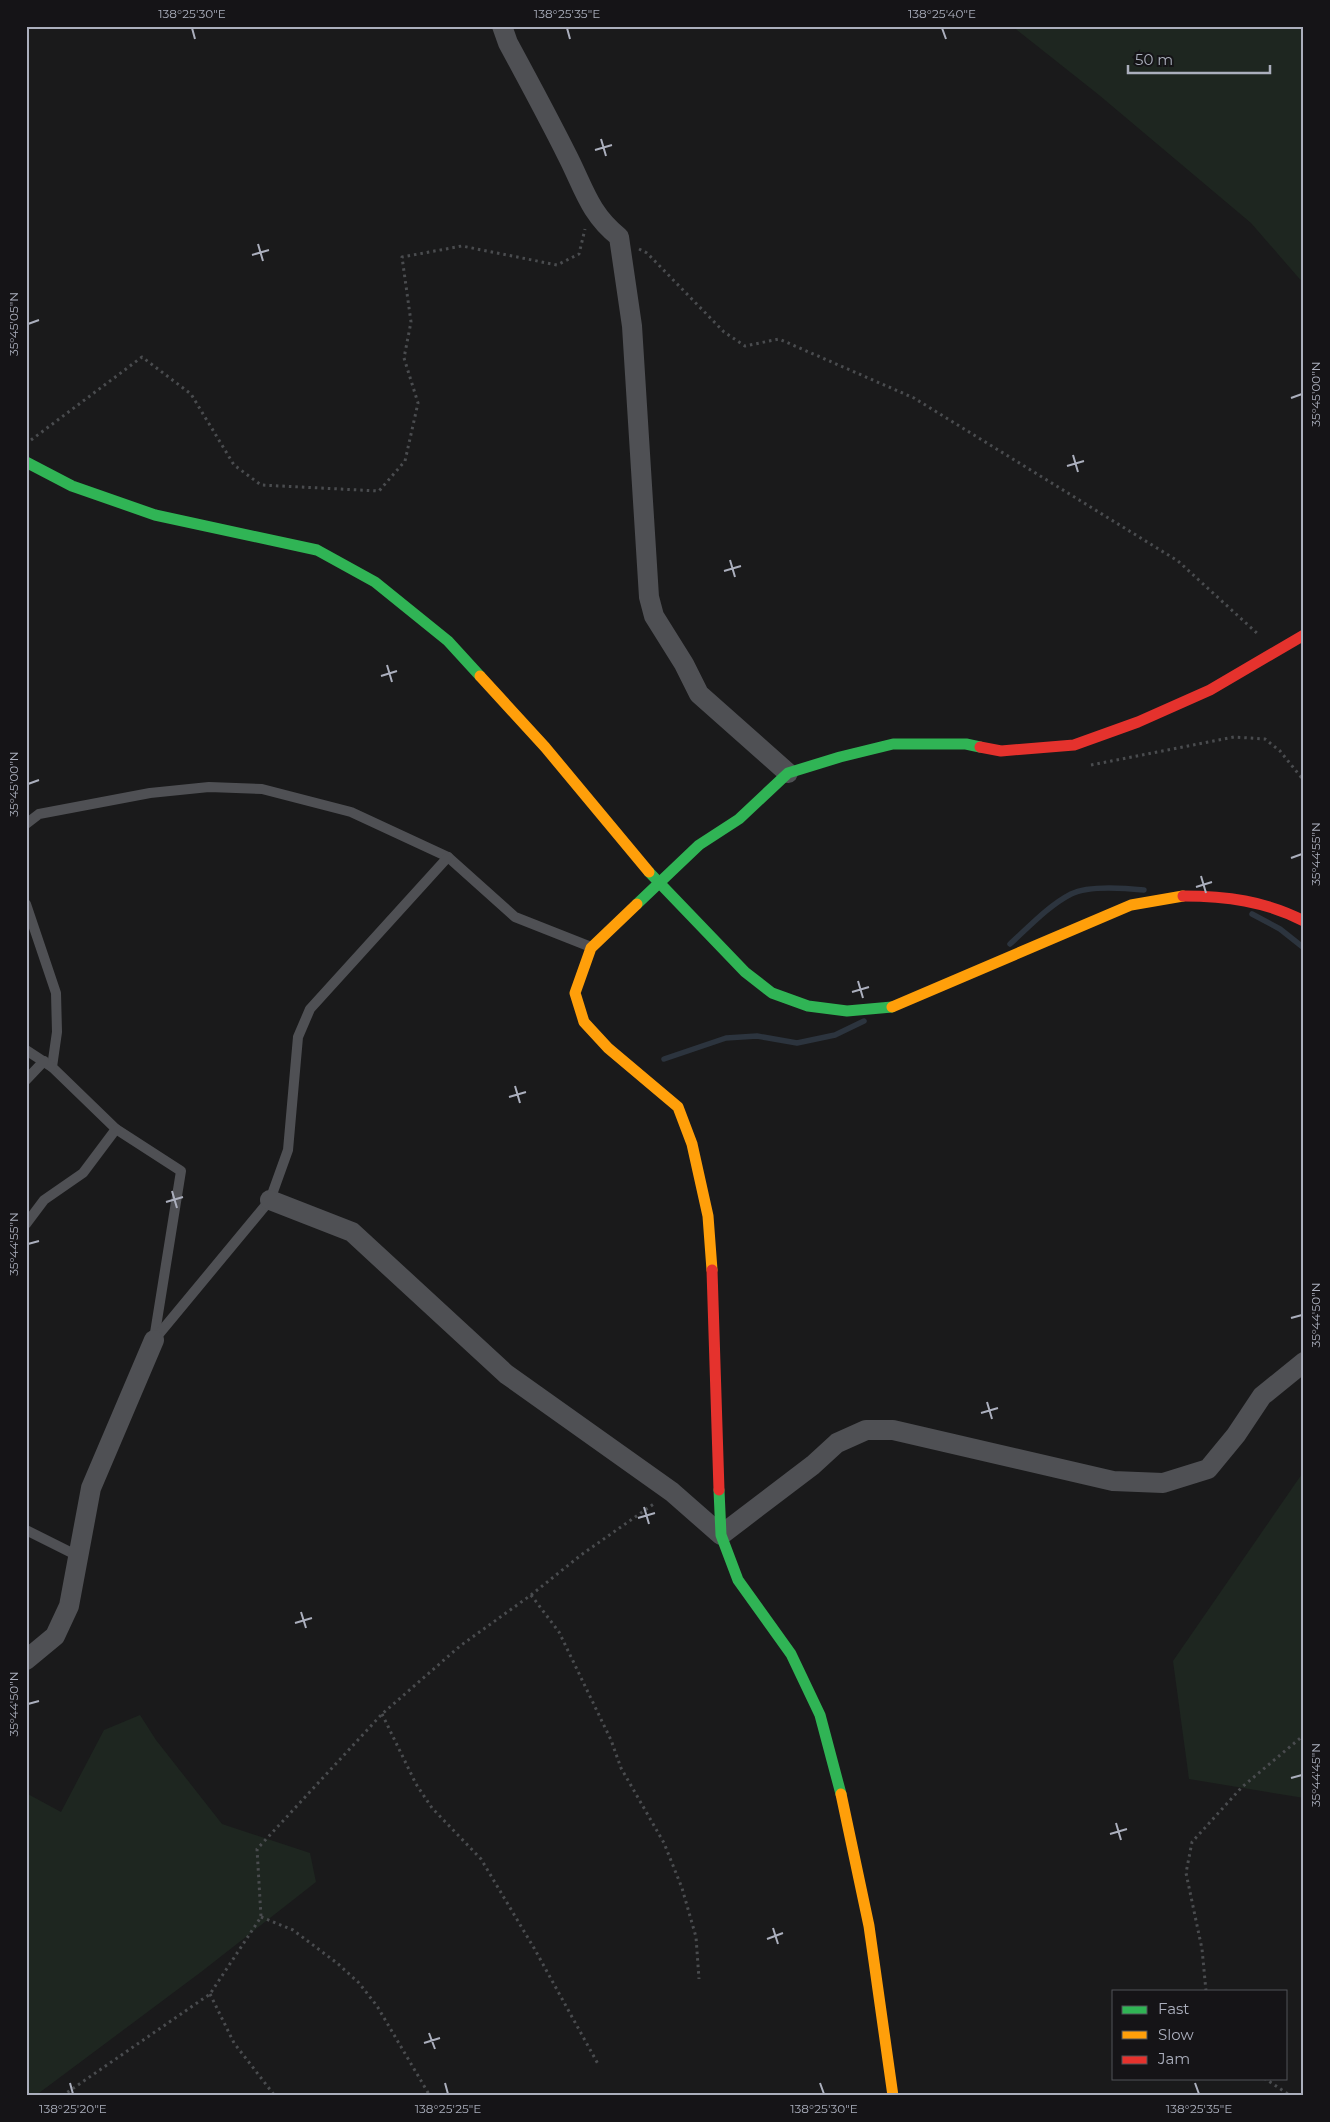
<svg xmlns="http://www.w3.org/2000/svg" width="1330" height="2122" font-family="Montserrat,sans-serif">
  <rect width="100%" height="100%" fill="#1a1a1b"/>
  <g fill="#1e2620">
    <polygon points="1012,26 1304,26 1304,284 1251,223 1099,95"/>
    <polygon points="1304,1471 1304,1798 1189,1779 1173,1661"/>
    <polygon points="140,1715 156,1740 222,1824 310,1853 316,1882 201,1972 35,2096 26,2096 26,1793 61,1812 104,1730"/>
  </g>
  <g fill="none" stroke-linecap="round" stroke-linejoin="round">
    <g stroke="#2c343e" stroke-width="5.5">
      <polyline points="1252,914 1280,929 1304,948"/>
      <path d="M1010,944C1029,927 1048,906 1071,894C1089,885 1125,888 1144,890"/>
      <polyline points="664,1059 726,1038 757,1036 797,1043 835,1035 864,1021"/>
    </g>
    <g stroke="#4a4c4f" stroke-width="3" stroke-dasharray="2.5 4" stroke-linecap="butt">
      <polyline points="639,249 647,253 724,332 745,346 779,339 914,398 1178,561 1259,635"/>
      <polyline points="31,440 142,357 191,394 234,465 261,485 379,491 405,461 418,403 404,358 411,322 402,257 462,246 557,265 579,254 585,229"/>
      <polyline points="1091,765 1234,737 1265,739 1280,751 1301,777 1304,777"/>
      <polyline points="531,1595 559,1632 611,1740 621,1768 664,1843 682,1888 696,1937 699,1979"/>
      <polyline points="382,1714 416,1784 432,1808 481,1859 534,1948 598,2064"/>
      <polyline points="261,1917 293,1930 337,1963 359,1983 377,2006 430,2096"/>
      <polyline points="1206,1991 1202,1949 1186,1873 1192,1842 1242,1787 1304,1735"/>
      <polyline points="210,1994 234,2043 275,2096"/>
      <polyline points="1264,2078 1291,2096"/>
      <polyline points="62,2096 210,1994 261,1917 257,1849 382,1714 460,1646 531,1595 581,1555 655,1503"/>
    </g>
    <g stroke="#4f5054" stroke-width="10">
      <polyline points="26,824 39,814 150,793 209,787 262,789 351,812 448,857 515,917 591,947"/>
      <polyline points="26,904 56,993 57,1032 52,1067 116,1129 181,1171 154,1339"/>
      <polyline points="26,1050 52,1067"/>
      <polyline points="26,1080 44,1061"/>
      <polyline points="26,1224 44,1200 83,1173 116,1129"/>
      <polyline points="154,1340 270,1200 288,1150 298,1037 310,1009 448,857"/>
      <polyline points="26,1530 78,1556"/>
    </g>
    <g stroke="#4f5054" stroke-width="20">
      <path d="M502,26L508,43C528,80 548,117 567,155C584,188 589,213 619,237L632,326L649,597L654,616L684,664L699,694L788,773"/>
      <polyline points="270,1200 352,1232 506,1374 672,1492 721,1535 813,1465 837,1443 866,1430 893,1430 1113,1481 1163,1483 1208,1469 1236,1435 1262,1396 1304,1362"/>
      <polyline points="26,1660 55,1636 69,1606 91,1488 154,1340"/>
    </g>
    <g stroke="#30b455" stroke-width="11">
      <polyline points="26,462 72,486 155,515 317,550 375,582 448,641 480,676"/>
      <polyline points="649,872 745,972 772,993 808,1006 847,1011 892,1007"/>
      <polyline points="637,904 699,845 739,819 788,773 840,757 893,744 966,744 980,747"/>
      <polyline points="719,1490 721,1535 738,1580 791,1654 820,1715 841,1794"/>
    </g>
    <g stroke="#ff9f0a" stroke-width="11">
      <polyline points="480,676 545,747 649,872"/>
      <polyline points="637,904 591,948 575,993 584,1022 608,1048 678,1107 692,1144 708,1216 712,1270"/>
      <polyline points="892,1007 1131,905 1183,896"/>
      <polyline points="841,1794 869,1926 893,2096"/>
    </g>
    <g stroke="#e5322d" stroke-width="11">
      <polyline points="980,747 1001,751 1074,745 1138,722 1210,690 1304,635"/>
      <path d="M1183,896C1226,896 1265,901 1304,921"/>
      <polyline points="712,1270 719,1490"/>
    </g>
  </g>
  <path fill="none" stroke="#abafbd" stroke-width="2" d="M192,28L195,39M567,28L570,39M942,28L946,39M601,139L606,156M595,150L612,145M258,244L263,261M252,255L269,250M28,324L39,320M1291,398L1302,394M1073,455L1078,472M1067,466L1084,461M730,560L735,577M724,571L741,566M387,665L392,682M381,676L397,671M28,784L39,780M1291,858L1302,854M1201,876L1206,893M1196,887L1212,882M858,981L863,998M852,992L869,987M515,1086L520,1103M509,1097L526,1092M172,1191L177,1208M166,1202L183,1197M28,1244L39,1241M1291,1318L1302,1315M987,1402L992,1419M981,1413L998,1408M644,1507L649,1524M638,1518L655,1513M301,1612L306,1628M295,1623L312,1618M28,1704L39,1701M1291,1778L1302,1775M1116,1823L1121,1840M1110,1834L1127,1829M773,1928L778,1944M767,1939L783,1933M429,2033L435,2049M424,2043L440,2038M70,2083L73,2094M445,2083L448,2094M820,2083L824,2094M1195,2083L1199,2094"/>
  <rect width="1330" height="2122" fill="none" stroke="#151417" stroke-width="55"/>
  <rect x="1112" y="1990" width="175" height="90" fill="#151417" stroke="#515259"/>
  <rect x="1122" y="2006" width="25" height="8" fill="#30b455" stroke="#515259"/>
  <text x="1158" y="2014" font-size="15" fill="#abafbd">Fast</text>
  <rect x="1122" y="2031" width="25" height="8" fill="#ff9f0a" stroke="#515259"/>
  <text x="1158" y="2040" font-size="15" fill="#abafbd">Slow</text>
  <rect x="1122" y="2056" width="25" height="8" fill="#e5322d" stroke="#515259"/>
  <text x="1158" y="2064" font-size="15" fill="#abafbd">Jam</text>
  <path d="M1128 65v8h142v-8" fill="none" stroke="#abafbd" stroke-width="2.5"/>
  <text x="1135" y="65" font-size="15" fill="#abafbd" stroke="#151417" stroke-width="4" paint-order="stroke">50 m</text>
  <rect x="28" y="28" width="1274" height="2066" fill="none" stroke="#abafbd" stroke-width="2"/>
  <g font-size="12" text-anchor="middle" fill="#abafbd">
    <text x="192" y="18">138°25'30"E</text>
    <text x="567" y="18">138°25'35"E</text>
    <text x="942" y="18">138°25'40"E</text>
    <text transform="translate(14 324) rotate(-90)" y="4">35°45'05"N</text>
    <text transform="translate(1316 394) rotate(-90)" y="4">35°45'00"N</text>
    <text transform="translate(14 784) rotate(-90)" y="4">35°45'00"N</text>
    <text transform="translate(1316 854) rotate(-90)" y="4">35°44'55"N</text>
    <text transform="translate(14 1244) rotate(-90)" y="4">35°44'55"N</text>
    <text transform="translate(1316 1315) rotate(-90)" y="4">35°44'50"N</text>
    <text transform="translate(14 1704) rotate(-90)" y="4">35°44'50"N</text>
    <text transform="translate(1316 1775) rotate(-90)" y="4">35°44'45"N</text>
    <text x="73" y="2113">138°25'20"E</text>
    <text x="448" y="2113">138°25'25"E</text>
    <text x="824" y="2113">138°25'30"E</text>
    <text x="1199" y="2113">138°25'35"E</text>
  </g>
</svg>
